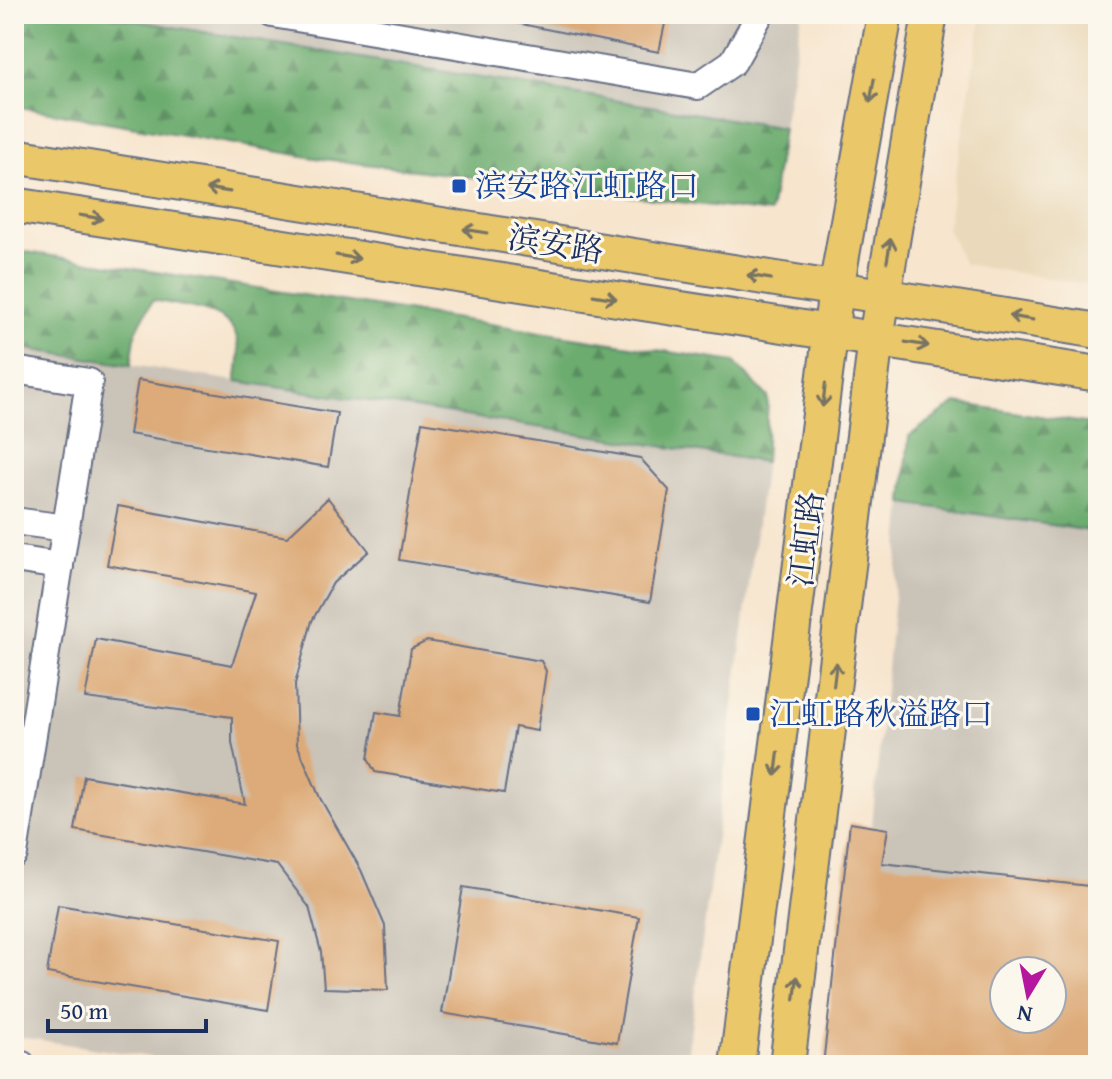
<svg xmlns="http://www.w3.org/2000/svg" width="1112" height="1079" font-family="'Gentium Book Plus','Noto Serif SC',serif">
  <defs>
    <pattern id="forest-firs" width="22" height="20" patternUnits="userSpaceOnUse" patternTransform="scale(2)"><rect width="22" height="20" fill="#6cac6e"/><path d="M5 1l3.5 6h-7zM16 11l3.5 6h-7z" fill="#588c5e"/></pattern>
  </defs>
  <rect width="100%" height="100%" fill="#fbf7ec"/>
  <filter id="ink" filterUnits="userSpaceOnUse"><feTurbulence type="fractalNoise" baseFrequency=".0125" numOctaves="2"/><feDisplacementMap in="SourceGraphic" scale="16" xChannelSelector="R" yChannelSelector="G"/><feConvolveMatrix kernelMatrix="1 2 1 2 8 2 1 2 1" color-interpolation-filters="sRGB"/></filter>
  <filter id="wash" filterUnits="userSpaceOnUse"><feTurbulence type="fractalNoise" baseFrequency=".006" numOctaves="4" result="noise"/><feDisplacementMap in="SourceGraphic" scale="32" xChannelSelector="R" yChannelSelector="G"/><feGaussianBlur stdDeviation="1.8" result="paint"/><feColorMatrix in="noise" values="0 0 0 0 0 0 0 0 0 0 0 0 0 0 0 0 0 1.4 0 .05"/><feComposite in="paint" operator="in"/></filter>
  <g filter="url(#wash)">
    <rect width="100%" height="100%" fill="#f7e5ce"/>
    <polygon fill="#ead9ba" points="982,14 1098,14 1098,286 964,264 947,228"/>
    <g fill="#cac3b8" fill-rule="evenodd">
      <polygon points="96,14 802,14 783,128"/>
      <polygon points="14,347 765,462 686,1065 200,1065 14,1036"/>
      <path d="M903,503L1098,532V1065H849ZM1004,971H1052V1019H1004Z"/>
    </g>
    <g fill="url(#forest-firs)" stroke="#446e66" stroke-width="2">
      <polygon points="14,14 96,14 783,128 770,213 315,158 14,106"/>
      <path d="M14,250L734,362L768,397L765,462L236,381C251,309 210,312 153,300L136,330L131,365L14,347Z"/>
      <polygon points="956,403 1098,425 1098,532 903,503 909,436"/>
    </g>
    <g id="blocks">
      <g fill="#ddab79" fill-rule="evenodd">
        <polygon points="472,14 667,14 659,52"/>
        <polygon points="138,380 337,413 328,467 129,434"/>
        <polygon points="422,422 640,458 669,490 650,602 399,560"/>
        <polygon points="328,498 369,551 333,583 312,621 295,684 297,744 320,798 361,870 385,926 388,990 324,988 321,952 309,907 277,865 75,830 84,776 245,804 232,743 232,717 85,698 96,639 232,665 256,592 107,565 118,506 287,537"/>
        <polygon points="14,631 22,632 16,671 14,671"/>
        <polygon points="427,641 541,661 546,671 537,731 515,727 504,793 375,772 368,759 376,712 400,716 411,649"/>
        <path d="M850,823L888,829L882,863L1098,887V1065H823ZM1004,971H1052V1019H1004Z"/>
        <polygon points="463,887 639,917 617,1043 442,1013"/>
        <polygon points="58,905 279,941 268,1010 47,973"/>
      </g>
    </g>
  </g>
  <g filter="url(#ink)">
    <use href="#blocks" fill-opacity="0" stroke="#686f85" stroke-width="2"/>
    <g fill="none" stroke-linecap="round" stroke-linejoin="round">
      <defs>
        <g id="minor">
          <polyline points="273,14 698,86 733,62 760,14"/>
          <polyline points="14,370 89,382 14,854"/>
          <polyline points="14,521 66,528"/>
          <polyline points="14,559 60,566"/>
          <polyline points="14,1064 22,1065"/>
        </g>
        <g id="major">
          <polyline points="14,156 1098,331"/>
          <polyline points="14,205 1098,374"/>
          <polyline points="737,1065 836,289 885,14"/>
          <polyline points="787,1065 876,338 930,14"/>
        </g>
      </defs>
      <use href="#minor" stroke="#686f85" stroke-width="30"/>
      <use href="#major" stroke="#686f85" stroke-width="38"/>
      <use href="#minor" stroke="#fff" stroke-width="26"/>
      <use href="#major" stroke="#eac769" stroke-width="34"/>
    </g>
    <defs><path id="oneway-shaft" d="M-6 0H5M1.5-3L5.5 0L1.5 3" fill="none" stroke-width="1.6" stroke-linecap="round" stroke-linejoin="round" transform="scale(2)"/></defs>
    <g stroke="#787363">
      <use href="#oneway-shaft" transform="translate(872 91) rotate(100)"/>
      <use href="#oneway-shaft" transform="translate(218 190) rotate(-171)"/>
      <use href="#oneway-shaft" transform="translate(91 217) rotate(9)"/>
      <use href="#oneway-shaft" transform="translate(475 231) rotate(-171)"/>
      <use href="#oneway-shaft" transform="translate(889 250) rotate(-80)"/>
      <use href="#oneway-shaft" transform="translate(348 257) rotate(9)"/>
      <use href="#oneway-shaft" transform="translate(759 277) rotate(-171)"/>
      <use href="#oneway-shaft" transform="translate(605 297) rotate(9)"/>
      <use href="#oneway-shaft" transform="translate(1021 318) rotate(-171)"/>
      <use href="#oneway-shaft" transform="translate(917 344) rotate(9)"/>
      <use href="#oneway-shaft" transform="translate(824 395) rotate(97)"/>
      <use href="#oneway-shaft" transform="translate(835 674) rotate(-83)"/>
      <use href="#oneway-shaft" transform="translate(777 764) rotate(97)"/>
      <use href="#oneway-shaft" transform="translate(796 988) rotate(-83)"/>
    </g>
  </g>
  <g fill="#1a4fb4" stroke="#fbf7ec" stroke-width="3">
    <rect x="451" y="178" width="16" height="16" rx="4"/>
    <rect x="745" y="706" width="16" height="16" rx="4"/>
  </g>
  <g text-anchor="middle" stroke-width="6" stroke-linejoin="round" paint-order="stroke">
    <g font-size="32" fill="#164399" stroke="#fbf7ec" text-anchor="start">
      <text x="475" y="197">滨安路江虹路口</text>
      <text x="769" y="725">江虹路秋溢路口</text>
    </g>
    <g font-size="32" fill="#1b2f5e" stroke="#fbf7ec">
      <text transform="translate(556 244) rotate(9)" y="11">滨安路</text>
      <text transform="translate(806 539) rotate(-83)" y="11">江虹路</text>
    </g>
  </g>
  <rect width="1112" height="1079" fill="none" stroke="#fbf7ec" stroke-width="48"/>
  <g transform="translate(1028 995) rotate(190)"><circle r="38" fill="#fbf7ec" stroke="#a1a7b3" stroke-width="2"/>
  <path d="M0-6L14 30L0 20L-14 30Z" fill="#b5179e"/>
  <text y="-12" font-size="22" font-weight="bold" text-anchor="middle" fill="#1b2f5e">N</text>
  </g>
  <path d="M48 1019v12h158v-12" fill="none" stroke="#1b2f5e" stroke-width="4"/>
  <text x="60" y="1019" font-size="24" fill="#1b2f5e" stroke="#fbf7ec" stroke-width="6" paint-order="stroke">50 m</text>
</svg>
